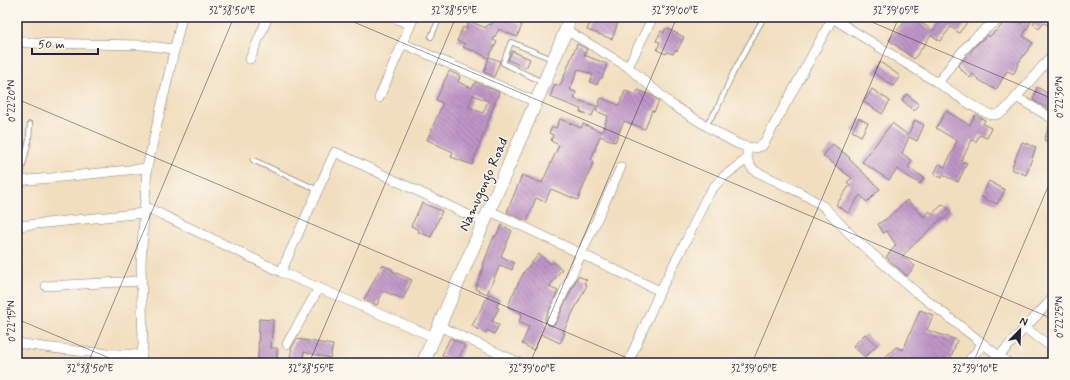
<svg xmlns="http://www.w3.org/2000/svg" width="1070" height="380" font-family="Mynerve,sans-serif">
  <defs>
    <pattern id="building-back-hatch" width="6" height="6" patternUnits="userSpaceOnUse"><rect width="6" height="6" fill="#be94c6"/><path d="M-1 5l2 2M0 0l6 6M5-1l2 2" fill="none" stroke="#9a78a2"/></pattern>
  </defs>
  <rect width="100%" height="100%" fill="#fbf7ec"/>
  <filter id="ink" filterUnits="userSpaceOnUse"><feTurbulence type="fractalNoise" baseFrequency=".025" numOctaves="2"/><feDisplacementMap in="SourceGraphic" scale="8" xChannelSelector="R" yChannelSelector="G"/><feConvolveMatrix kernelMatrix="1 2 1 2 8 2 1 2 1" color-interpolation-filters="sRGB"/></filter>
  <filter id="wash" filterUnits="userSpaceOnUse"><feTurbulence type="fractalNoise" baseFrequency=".012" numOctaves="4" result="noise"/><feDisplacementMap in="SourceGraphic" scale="16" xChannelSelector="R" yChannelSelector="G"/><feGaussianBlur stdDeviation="0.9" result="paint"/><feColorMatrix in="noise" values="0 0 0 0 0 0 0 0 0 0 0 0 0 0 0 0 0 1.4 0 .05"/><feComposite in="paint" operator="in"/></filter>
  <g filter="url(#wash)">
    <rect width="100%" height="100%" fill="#f1debe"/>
    <g id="blocks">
      <g fill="url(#building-back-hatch)" fill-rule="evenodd">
        <polygon points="495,17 504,17 522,25 517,37 499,29 493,40 497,42 488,58 473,50 473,51 463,47 465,44 457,41 463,27 466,29 469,21 486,28 488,24 491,25"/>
        <polygon points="592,17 620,17 612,39 587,30"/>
        <polygon points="906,17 914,17 933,31 943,17 948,17 953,20 956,17 971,17 959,33 951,27 940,41 931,35 914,59 889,40 904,23 903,22"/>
        <polygon points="1010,17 1014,17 1022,24 1027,17 1052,17 1048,25 1044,23 1039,29 1033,24 1036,19 1033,18 1023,36 1033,43 1019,62 1014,74 1007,71 996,90 979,80 973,74 970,78 958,66 979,42 988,35 989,37 995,31 996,32 1001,26 1009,20"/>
        <polygon points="666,28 684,37 677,51 675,50 673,54 667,52 666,54 657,50 660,42 656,41 661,31 664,33"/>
        <polygon points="577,44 587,49 584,55 607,64 602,78 600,78 597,85 590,82 593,75 578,69 570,90 576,92 574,99 596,106 592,116 580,112 581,109 550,97 555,84 560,86"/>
        <polygon points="512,51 530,59 526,68 508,60"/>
        <polygon points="489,57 500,61 494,77 484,72"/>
        <polygon points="880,62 900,76 893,86 873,72"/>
        <polygon points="1053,63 1053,76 1047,70"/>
        <path d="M449,71L460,76L458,82L472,88L475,82L499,92L472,165L451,157L453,152L427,140L443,103L436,100ZM473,95L488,101L483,113L468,107Z"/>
        <polygon points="1037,87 1053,97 1052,111 1033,100"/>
        <polygon points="872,89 890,101 882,114 864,102"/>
        <polygon points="638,90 653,96 659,101 654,112 652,110 645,129 624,121 615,142 600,136 591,159 594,161 578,200 551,189 545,202 536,198 527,221 507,212 522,175 542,183 559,145 551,141 553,135 549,133 552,127 556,128 560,119 581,128 583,124 602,132 608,116 596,111 601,98 619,105 625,91 636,95"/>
        <polygon points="907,94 919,105 914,111 902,100"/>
        <polygon points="946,111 970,125 975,115 985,120 983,124 991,128 987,138 979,135 976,142 972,140 961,161 967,163 958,182 943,175 942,178 934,174 939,164 945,167 957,141 936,128"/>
        <polygon points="859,118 868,123 861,136 852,131"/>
        <polygon points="915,120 924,125 917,141 909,137 902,153 912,161 908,167 924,178 920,184 897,169 889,180 862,162 892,123 908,135"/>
        <polygon points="1050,124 1053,125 1053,144 1044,140"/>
        <polygon points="1022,142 1036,147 1026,175 1011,169"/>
        <polygon points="833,144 850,158 849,159 880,189 867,202 860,195 848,213 836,205 850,185 847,182 852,178 823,156"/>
        <polygon points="989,181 1005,190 997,204 981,197"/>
        <polygon points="907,200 924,217 930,211 932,214 943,204 951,212 943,220 942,218 902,256 915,266 907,276 886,257 896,245 887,231 883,233 878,224 886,219"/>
        <polygon points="422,203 442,211 431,237 418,232 419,230 411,226"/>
        <polygon points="502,225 512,231 501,256 514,263 512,270 500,265 487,294 475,289 484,266 483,265 494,236 496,236"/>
        <polygon points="539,254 551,264 553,262 562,269 549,287 558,291 545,318 545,321 548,325 552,326 556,322 578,276 587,280 584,283 587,285 565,328 563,333 565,333 560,343 541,334 534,350 522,344 529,327 519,322 522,314 508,307 512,296 524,272"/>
        <polygon points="382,265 392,269 392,271 412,280 403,299 383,291 377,305 364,300"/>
        <polygon points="489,294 500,299 496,307 499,308 492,321 499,325 494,334 487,330 485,333 472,326"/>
        <polygon points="920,310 933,315 927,330 957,340 949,363 887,363 883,359 896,347 903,350"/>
        <polygon points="259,319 273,320 271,348 277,348 277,363 258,363"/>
        <polygon points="865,334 877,345 865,357 853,346"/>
        <polygon points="450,338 465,345 457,362 442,355"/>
        <polygon points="297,339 333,345 330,358 304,352 302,363 289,363 292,347"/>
      </g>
    </g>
  </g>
  <g filter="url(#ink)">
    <use href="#blocks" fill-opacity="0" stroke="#8a807c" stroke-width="1"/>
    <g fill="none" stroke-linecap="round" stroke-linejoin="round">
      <defs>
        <g id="service">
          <polyline points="431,37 440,17"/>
          <polyline points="542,82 503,63 511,42 552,59"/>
          <polyline points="705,126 717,109 733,73 764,17"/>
          <polyline points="253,160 318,190"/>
          <polyline points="19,181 29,140 30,124"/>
        </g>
        <g id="minor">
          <polyline points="393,17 410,25"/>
          <path d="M832,18L938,83C956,58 975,32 1004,17"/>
          <polyline points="566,30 628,67 671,104 721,135 738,144 747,147 756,148 762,146 767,138 833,17"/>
          <polyline points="17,41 28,43 142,45 174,49"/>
          <polyline points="402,43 536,102"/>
          <polyline points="250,59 268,17"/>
          <polyline points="628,67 653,17"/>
          <path d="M938,83C950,90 981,114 993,115C999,115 1003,112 1007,108L1053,54"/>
          <polyline points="1016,97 1053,119"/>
          <polyline points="379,98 414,17"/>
          <path d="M747,147C747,158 746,163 755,171L801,193L823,206L855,239L916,292L1008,363"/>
          <polyline points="17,181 62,177 147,168"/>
          <polyline points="144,206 281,272 434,337"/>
          <polyline points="488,210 660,291"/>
          <polyline points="17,226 144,213"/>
          <polyline points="281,272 335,152 483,222"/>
          <polyline points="46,286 141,281"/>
          <polyline points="551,320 621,167"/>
          <polyline points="439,326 520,363"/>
          <polyline points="1025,328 1053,348"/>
          <path d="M17,343C59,350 99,354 142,355"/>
          <polyline points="287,344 319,288"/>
          <polyline points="999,356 1053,298"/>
          <polyline points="141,363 143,344 141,264 147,168 182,17"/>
          <polyline points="628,363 660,291 687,239 706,198 713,188 723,177 747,159"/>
          <polyline points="967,363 983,344"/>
        </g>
        <polyline id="secondary" points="423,363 536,102 566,30 569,17"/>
      </defs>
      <use href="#service" stroke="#8a807c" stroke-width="6"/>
      <use href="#minor" stroke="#8a807c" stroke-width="10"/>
      <use href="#secondary" stroke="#8a807c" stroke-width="14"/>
      <use href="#service" stroke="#fff" stroke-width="4.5"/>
      <use href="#minor" stroke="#fff" stroke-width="9"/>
      <use href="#secondary" stroke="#fff" stroke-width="13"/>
    </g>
  </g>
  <path fill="none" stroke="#22223b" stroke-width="1" stroke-opacity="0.45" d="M342,17L1053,319M860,17L1053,99M17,99L639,363M17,319L121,363M88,363L234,17M309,363L456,17M530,363L677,17M752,363L899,17M973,363L1053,175"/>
  <g text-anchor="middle" stroke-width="3" stroke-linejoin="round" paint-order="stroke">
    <g font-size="14" fill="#22223b" stroke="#fbf7ec">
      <text transform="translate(483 184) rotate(-66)" y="5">Namugongo Road</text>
    </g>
  </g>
  <rect width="1070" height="380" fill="none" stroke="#fbf7ec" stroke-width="44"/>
  <g transform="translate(1020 330) rotate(23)" stroke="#fbf7ec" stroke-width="3" paint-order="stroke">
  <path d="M0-3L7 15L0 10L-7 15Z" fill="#22223b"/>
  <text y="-6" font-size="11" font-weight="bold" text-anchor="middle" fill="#22223b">N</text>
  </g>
  <path d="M32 48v6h66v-6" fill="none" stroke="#22223b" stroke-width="2"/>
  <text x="38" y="48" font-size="12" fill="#22223b" stroke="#fbf7ec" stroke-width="3" paint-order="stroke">50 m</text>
  <rect x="22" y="22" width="1026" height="336" fill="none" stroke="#22223b" stroke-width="1.5"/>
  <g font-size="10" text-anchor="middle" fill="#22223b">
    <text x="232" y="14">32°38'50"E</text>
    <text x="454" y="14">32°38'55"E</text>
    <text x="675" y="14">32°39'00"E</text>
    <text x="896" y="14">32°39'05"E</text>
    <text transform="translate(1059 97) rotate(-90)" y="4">0°22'30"N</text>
    <text transform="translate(11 101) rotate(-90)" y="4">0°22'20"N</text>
    <text transform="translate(1059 317) rotate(-90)" y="4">0°22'25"N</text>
    <text transform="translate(11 321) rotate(-90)" y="4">0°22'15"N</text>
    <text x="90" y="372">32°38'50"E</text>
    <text x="311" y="372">32°38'55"E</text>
    <text x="532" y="372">32°39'00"E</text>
    <text x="754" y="372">32°39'05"E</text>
    <text x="975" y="372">32°39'10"E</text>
  </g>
</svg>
